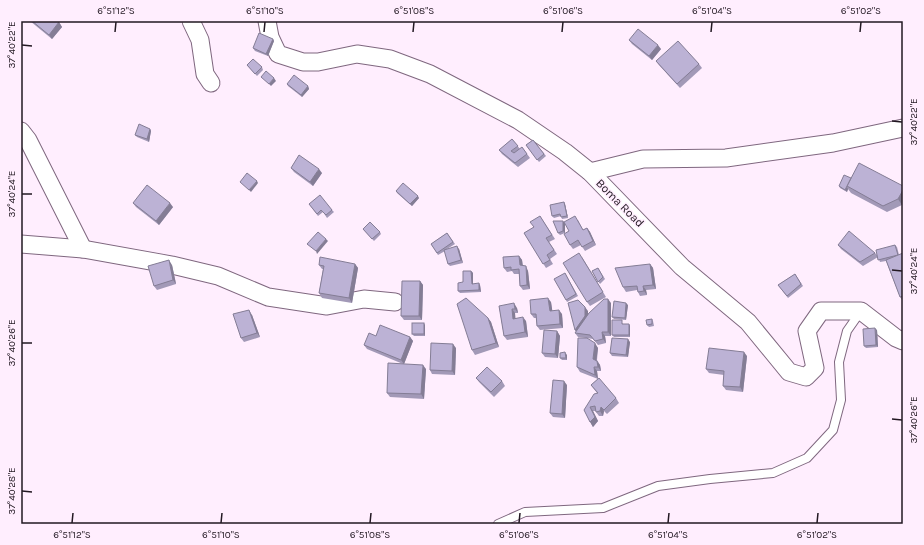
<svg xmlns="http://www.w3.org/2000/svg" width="924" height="545" font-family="Karla,sans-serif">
  <rect width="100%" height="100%" fill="#ffeefe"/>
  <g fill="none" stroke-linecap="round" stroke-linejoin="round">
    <defs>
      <polyline id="lane" points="498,524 525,512 603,508 658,486 710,479 773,473 807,458 833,430 841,400 839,362 847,331 861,311"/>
      <g id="street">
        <polyline points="191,21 200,40 205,74 211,83"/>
        <polyline points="267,21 270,37 278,54 303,62 318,62 357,54 390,59 430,74 518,120 565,152 590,172 682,267 748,322 789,372 806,377 815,368 807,331 821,311 861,311 896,338 903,341"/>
        <polyline points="21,131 28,140 83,249"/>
        <polyline points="590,172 643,159 726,158 833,143 903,128"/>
        <polyline points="21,244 83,249 172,265 218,276 268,297 327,306 364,299 395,302"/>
      </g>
    </defs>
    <use href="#lane" stroke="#7f677f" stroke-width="10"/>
    <use href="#street" stroke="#7f677f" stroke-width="19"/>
    <use href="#lane" stroke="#fff" stroke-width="8"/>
    <use href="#street" stroke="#fff" stroke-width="17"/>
  </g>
  <g fill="#a299b7">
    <polygon points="30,21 58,21 62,27 52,39"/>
    <polygon points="273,39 274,41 268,56 255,51 253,48"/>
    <polygon points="629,40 661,49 652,60 632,44"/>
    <polygon points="656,61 699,64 702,68 680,88 659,65"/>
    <polygon points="247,65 262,67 263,70 257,76"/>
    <polygon points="287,84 308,86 309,89 302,97 288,86"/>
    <polygon points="150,129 151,131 149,142 137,137 135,135"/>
    <polygon points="512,139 520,149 522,147 530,158 518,167 502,154 499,150"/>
    <polygon points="533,140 546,156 539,162 526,145"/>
    <polygon points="291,168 322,173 313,186 294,172"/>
    <polygon points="851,178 903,186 903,204 902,205 887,212 851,193 848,189 847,192 840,188 839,186"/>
    <polygon points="396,191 419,198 412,206 397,193"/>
    <polygon points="564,202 565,204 568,218 562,219 561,216 554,218 552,216"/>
    <polygon points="133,203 173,207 159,225 136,207"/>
    <polygon points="309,204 332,210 334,212 327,218 323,212 318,216"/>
    <polygon points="540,216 555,239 549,242 557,254 550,259 553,264 546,268 524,233 534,227"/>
    <polygon points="578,220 583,230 587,228 590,232 596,245 585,251 581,245 573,249 570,245 569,231"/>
    <polygon points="565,223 565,233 560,235 558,233"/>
    <polygon points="363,229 380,232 381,234 374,241"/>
    <polygon points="447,233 455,244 447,249 459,249 463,263 450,266 448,264 445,251 438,255 431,244"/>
    <polygon points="838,245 875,253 877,255 895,245 897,247 899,255 903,253 903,301 900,297 886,261 880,262 878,257 863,266 841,249"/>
    <polygon points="519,256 522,260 523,266 528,271 530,289 523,290 520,286 519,274 514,274 512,271 507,272 504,268"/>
    <polygon points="582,257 606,297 590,306 587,302"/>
    <polygon points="355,264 358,268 352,303 322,298 319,293 323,269 322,269 319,265"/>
    <polygon points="650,264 653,268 656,289 646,290 647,295 640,296 637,290 626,292 623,287"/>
    <polygon points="172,265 176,284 157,290 154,286"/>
    <polygon points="598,268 605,279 600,284 592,271"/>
    <polygon points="471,271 473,273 473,284 480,285 481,292 460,293 458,291 463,282"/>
    <polygon points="565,273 578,296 567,302 566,300"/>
    <polygon points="795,274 803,286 788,298 778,285"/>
    <polygon points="420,281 423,285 422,320 404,320 401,316"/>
    <polygon points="551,302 552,311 562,314 563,328 540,330 537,326 536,318 534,318 531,314"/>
    <polygon points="611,303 611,336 605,336 606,343 598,345 593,339 587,338 598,348 597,360 600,365 601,371 597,371 598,379 616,398 619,403 607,414 604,411 603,416 599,416 596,412 596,411 593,411 598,421 593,427 584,410 597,393 591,385 598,379 580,372 577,367 586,338 578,337 575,333 576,332 575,330 588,311 588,314"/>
    <polygon points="628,305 626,320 614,319 612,317"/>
    <polygon points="499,306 517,308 518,313 515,313 515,318 526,321 528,337 507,340 504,336"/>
    <polygon points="252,315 260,337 244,342 241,338"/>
    <polygon points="488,318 491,322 499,347 475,355 472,350"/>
    <polygon points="652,319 653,321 654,326 649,327 647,325"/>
    <polygon points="623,323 623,324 629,324 630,326 630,337 614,337 612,335"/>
    <polygon points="425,325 425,336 414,336 412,334"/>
    <polygon points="877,330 878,347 866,348 864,346"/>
    <polygon points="557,331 560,336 558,358 545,357 542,353"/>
    <polygon points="376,336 410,337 413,341 404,364 426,369 424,399 390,397 387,393 403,364 367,349 364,345"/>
    <polygon points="630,342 628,357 612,356 610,353"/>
    <polygon points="456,348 455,375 432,374 430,370"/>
    <polygon points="567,355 567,360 562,360 560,358"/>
    <polygon points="747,356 743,392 726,390 723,386 724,375 709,373 706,369"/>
    <polygon points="476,378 502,381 505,386 494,397 479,382"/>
    <polygon points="567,385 565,418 553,417 550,413"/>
  </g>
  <g fill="#847d95">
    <polygon points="59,22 62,27 52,39 49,35"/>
    <polygon points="273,39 274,41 268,56 266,54"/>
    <polygon points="658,45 661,49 652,60 649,56"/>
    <polygon points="274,78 276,81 271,86 269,84"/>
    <polygon points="308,86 309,89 302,97 301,95"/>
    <polygon points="150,129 151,131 149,142 147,139"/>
    <polygon points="319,169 322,173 313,186 310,182"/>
    <polygon points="257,181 258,183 251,192 249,190"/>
    <polygon points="847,187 848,189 847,192 845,190"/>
    <polygon points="903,190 903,204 902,205 898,199"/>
    <polygon points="418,196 419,198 412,206 410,204"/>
    <polygon points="564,202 565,204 568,218 567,216"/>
    <polygon points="170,203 173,207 159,225 156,221"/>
    <polygon points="563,221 565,223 565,233 563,231"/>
    <polygon points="587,228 590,232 596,245 593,241"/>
    <polygon points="326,239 328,241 317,254 316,251"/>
    <polygon points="457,246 459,249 463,263 461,260"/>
    <polygon points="519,256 522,260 523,269 520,265"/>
    <polygon points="169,260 172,265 176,284 173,280"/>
    <polygon points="355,264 358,268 352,303 349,298"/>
    <polygon points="650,264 653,268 656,289 653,285"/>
    <polygon points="526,266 528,271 530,289 527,285"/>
    <polygon points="471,271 473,273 473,286 472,284"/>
    <polygon points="420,281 423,285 422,320 419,316"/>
    <polygon points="479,283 480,285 481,292 479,290"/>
    <polygon points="643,286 646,290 647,295 644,291"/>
    <polygon points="548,298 551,302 553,315 550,311"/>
    <polygon points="608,299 611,303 611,336 608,332"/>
    <polygon points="514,303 517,308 518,313 515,309"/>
    <polygon points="626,303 628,305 626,320 625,318"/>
    <polygon points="585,307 588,311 588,320 577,333 575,330"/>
    <polygon points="512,309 515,313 516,323 513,319"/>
    <polygon points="249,310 252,315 260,337 257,333"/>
    <polygon points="559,310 562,314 563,328 560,324"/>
    <polygon points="523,317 526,321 528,337 525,332"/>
    <polygon points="488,318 491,322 499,347 496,343"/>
    <polygon points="424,323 425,325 425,336 424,334"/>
    <polygon points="629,324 630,326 630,337 629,335"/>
    <polygon points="875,328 877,330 878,347 876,345"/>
    <polygon points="557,331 560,336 558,358 555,354"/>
    <polygon points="602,332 605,336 606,343 603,339"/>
    <polygon points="410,337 413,341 404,364 401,360"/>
    <polygon points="628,339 630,342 628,357 626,355"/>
    <polygon points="595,343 598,348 596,363 593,359"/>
    <polygon points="453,344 456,348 455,375 452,371"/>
    <polygon points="565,352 567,355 567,360 566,358"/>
    <polygon points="744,352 747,356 743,392 740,387"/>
    <polygon points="597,361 600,365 601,371 598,367"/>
    <polygon points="423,365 426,369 424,399 421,394"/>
    <polygon points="594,367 597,371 598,379 595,375"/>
    <polygon points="564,381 567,385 565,418 562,414"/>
    <polygon points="590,407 593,411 598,421 593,427 590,422"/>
    <polygon points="601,407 604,411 603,416 600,411"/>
  </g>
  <g fill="#bcb2d5" stroke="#847d95">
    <polygon points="32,21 58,21 59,22 49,35"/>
    <polygon points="638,29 658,45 649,56 629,40"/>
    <polygon points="259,33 273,39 266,54 253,48"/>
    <polygon points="678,41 699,64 677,84 656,61"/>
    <polygon points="253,59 262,67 255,74 247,65"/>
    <polygon points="266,71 274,78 269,84 261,77"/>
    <polygon points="294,75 308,86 301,95 287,84"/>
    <polygon points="139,124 150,129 147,139 135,135"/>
    <polygon points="512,139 518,146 511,151 514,153 522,147 527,154 515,163 499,150"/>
    <polygon points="533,140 544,154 537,160 526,145"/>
    <polygon points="299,155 319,169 310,182 291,168"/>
    <polygon points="859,163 903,186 903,190 898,199 883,206 847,186"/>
    <polygon points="247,173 257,181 249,190 240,182"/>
    <polygon points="844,175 851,178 845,190 839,186"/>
    <polygon points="403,183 418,196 410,204 396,191"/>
    <polygon points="147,185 170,203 156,221 133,203"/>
    <polygon points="320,195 332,210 326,215 321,210 317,214 309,204"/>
    <polygon points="564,202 567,216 561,217 560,214 552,216 550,205"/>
    <polygon points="540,216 552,235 546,238 554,250 547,255 550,260 543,264 524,233 534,227 530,222"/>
    <polygon points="575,216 583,230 587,228 593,241 582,247 578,240 570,245 564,234 569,231 564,222"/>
    <polygon points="553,221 563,221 563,231 558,233"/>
    <polygon points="370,222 380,232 372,239 363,229"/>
    <polygon points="849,231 875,253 860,262 838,245"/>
    <polygon points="318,232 326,239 316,251 307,244"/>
    <polygon points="447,233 453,242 437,253 431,244"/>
    <polygon points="895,245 898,255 878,260 876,250"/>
    <polygon points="457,246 461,260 448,264 444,250"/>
    <polygon points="579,253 603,292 587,302 563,263"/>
    <polygon points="903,253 903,296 900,297 886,260"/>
    <polygon points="519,256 520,265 526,266 527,285 520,286 519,269 511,270 511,267 504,268 503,257"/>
    <polygon points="320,257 355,264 349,298 319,293 324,266 319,265"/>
    <polygon points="169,260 173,280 154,286 148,266"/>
    <polygon points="650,264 653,285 643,286 644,291 638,292 637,286 623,287 615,268"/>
    <polygon points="598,268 603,277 598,282 592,271"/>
    <polygon points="463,271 471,271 472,284 479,283 479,290 458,291 458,283 463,282"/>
    <polygon points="565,273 576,294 566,300 554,279"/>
    <polygon points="795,274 801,284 787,296 778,285"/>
    <polygon points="402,281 420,281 419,316 401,316"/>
    <polygon points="466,298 488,318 496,343 472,350 457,304"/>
    <polygon points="548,298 550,311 559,310 560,324 537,326 536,314 531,314 530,300"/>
    <polygon points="604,299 608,299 608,332 602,332 603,339 595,341 590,335 575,333 589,313"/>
    <polygon points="578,300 585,307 585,316 575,330 568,303"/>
    <polygon points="614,301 626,303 625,318 612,317"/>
    <polygon points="514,303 515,309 512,309 513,319 523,317 525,332 504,336 499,306"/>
    <polygon points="249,310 257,333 241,338 233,314"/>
    <polygon points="652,319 652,324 647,325 646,320"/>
    <polygon points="612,320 622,320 622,324 629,324 629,335 612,335"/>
    <rect x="412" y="323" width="12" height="11"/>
    <polygon points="380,325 410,337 401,360 364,345 369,333 376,336"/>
    <polygon points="875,328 876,345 864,346 863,329"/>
    <polygon points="544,330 557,331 555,354 542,353"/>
    <polygon points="578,338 587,338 595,343 593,359 597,361 598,367 594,367 595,375 577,367"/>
    <polygon points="612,338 628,339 626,355 610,353"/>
    <polygon points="431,343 453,344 452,371 430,370"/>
    <polygon points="709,348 744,352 740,387 723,386 724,371 706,369"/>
    <polygon points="565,352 566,358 560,358 560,353"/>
    <polygon points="388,363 423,365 421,394 387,393"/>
    <polygon points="487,367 502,381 491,392 476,378"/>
    <polygon points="599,378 616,398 604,410 601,407 600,411 596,412 595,406 590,407 595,417 590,422 584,410 594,394 598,393 591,385"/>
    <polygon points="553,380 564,381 562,414 550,413"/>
  </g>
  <path fill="none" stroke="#221822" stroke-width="1.5" d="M115,32L116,22M264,32L265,22M413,32L414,22M562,32L563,22M711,32L712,22M860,32L861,22M22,45L32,46M892,121L902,122M22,194H32M892,270L902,271M22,343H32M892,419L902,420M22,491L32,492M72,523L73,513M221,523L222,513M370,523L371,513M519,523L520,513M668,523L669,513M817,523L818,513"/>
  <g text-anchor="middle" stroke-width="3" stroke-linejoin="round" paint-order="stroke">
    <g font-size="12" fill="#221822" stroke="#ffeefe">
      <text transform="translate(620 203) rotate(45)" y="4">Boma Road</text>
    </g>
  </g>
  <rect width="924" height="545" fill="none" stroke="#ffeefe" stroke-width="44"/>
  <rect x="22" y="22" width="880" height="501" fill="none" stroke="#221822" stroke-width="1.5"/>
  <g font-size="10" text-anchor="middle" fill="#221822">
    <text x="116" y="14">6°51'12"S</text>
    <text x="265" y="14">6°51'10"S</text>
    <text x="414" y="14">6°51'08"S</text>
    <text x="563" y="14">6°51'06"S</text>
    <text x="712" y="14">6°51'04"S</text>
    <text x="861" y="14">6°51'02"S</text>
    <text transform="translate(11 45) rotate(-90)" y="4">37°40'22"E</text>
    <text transform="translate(913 122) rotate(-90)" y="4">37°40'22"E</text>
    <text transform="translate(11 194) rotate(-90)" y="4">37°40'24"E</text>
    <text transform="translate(913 271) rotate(-90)" y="4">37°40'24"E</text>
    <text transform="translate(11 343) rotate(-90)" y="4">37°40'26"E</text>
    <text transform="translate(913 420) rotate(-90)" y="4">37°40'26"E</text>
    <text transform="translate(11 491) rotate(-90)" y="4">37°40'28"E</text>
    <text x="72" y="538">6°51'12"S</text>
    <text x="221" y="538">6°51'10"S</text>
    <text x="370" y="538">6°51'08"S</text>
    <text x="519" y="538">6°51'06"S</text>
    <text x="668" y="538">6°51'04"S</text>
    <text x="817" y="538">6°51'02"S</text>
  </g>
</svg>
